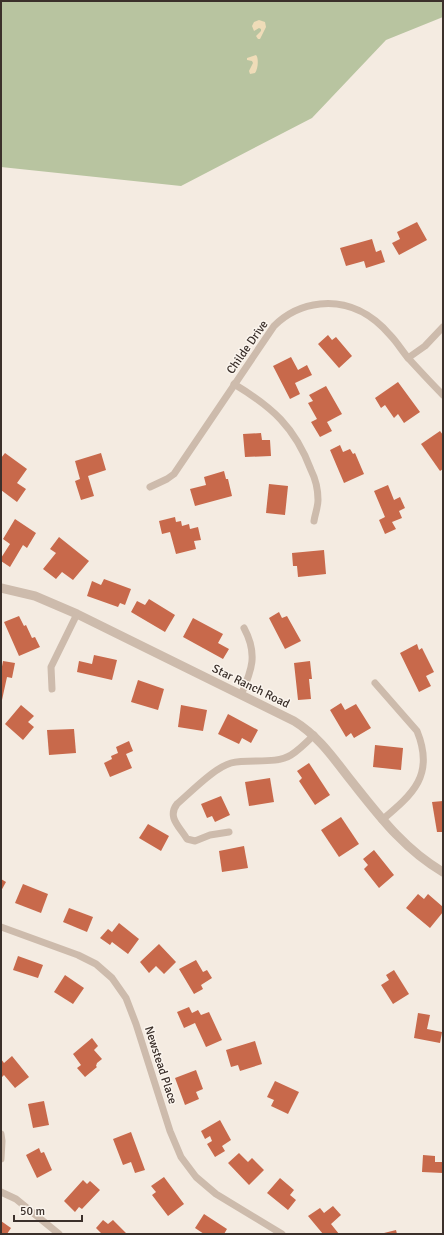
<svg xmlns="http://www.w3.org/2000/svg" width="444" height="1235" font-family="Signika,sans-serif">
  <rect width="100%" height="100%" fill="#f4ebe1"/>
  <polygon fill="#b8c4a0" points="1,1 443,1 443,17 386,40 312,118 181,186 1,167"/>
  <g fill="#efdcb8">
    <polygon points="259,20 265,22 266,27 260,39 258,39 256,36 261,31 261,29 259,28 254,31 252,26 254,22"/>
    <path d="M256,55C259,58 258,69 255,73L250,74L249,71L253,63L252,61L247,60V58Z"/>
  </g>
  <g fill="#c8694b">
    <polygon points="417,222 427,240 399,255 392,243 400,239 397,232"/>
    <polygon points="372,239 376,252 381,250 385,262 366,268 364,261 346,266 340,248"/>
    <polygon points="328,335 332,340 336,337 352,356 339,368 318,344"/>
    <polygon points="291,357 298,370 307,365 312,375 295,383 300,394 290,399 273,366"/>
    <polygon points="398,382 420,412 404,423 398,414 394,418 385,405 381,408 375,398"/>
    <polygon points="326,386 342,414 327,422 332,431 320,437 311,422 317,419 308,403 313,401 309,395"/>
    <polygon points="440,431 443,435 443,469 440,471 421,444"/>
    <polygon points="261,433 262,440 270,440 271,456 245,457 243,434"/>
    <polygon points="340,445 343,452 350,449 353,454 355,453 364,474 344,483 330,450"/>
    <polygon points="5,453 27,469 17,483 26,489 17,502 1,490 1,458"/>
    <polygon points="101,453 106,470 88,476 94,496 81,500 75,481 80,479 75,461"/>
    <polygon points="224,471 226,479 228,479 232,496 195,506 190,489 206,485 204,477"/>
    <polygon points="269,484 288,486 285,515 266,513"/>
    <polygon points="388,485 394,500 400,497 405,508 399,511 402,518 392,522 396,529 385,534 379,520 385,517 374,491"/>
    <polygon points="175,517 176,522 181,521 182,526 189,524 190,529 198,527 201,540 194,541 196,549 176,554 170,532 162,534 159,521"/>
    <polygon points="15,519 36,533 27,548 23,545 10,567 1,561 1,558 10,544 3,539"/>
    <polygon points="59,537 89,561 73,580 62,572 56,579 43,569 56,553 50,549"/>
    <polygon points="324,550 326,574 298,577 297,566 293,566 292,553"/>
    <polygon points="104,579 131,589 125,605 120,603 118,607 87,596 92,581 101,585"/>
    <polygon points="149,599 175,615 165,632 131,612 137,601 145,605"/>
    <polygon points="279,612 282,618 287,616 301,641 285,649 269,618"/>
    <polygon points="19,616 24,626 26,625 32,638 35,637 40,647 19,656 4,622"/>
    <polygon points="193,618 223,634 218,643 229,649 223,659 183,637"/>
    <polygon points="417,644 419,650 422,648 434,672 426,676 431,686 419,692 400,653"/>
    <polygon points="94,655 117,660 112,680 77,672 79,661 92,664"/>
    <polygon points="3,661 15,663 12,678 7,677 2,700 1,699 1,672"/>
    <polygon points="310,661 312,679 309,679 311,699 298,700 294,663"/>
    <polygon points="138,680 164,689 158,710 131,702"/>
    <polygon points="341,703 345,710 356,704 371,728 354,738 351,733 346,737 330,710"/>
    <polygon points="21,705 34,716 28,722 34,727 23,740 5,724"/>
    <polygon points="181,705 207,710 203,731 178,727"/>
    <polygon points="228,714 258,730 251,743 242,738 239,744 218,734"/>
    <polygon points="74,729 76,753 49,755 47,730"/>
    <polygon points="129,741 133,751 126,754 132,768 110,777 104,763 112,759 111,756 118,753 116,747"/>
    <polygon points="375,745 403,748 401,770 373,767"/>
    <polygon points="309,763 330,795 315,805 299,781 302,778 297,771"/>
    <polygon points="270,778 274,802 249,806 245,782"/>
    <polygon points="221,796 230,815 215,822 212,816 207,818 201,804"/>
    <polygon points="443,801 443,832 437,832 432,802"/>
    <polygon points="341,817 359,844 339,857 321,830"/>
    <polygon points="148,824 169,836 161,851 139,838"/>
    <polygon points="244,846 248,868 222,872 219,851"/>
    <polygon points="374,850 394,875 379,888 364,869 368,865 363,859"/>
    <polygon points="1,879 6,882 1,891"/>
    <polygon points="23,884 48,894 41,913 15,903"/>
    <polygon points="418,894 424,899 428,894 443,907 443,912 430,928 406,908"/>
    <polygon points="69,908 93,917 87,932 63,922"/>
    <polygon points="119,923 139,939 128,954 112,942 110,945 100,938 108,929 112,932"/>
    <polygon points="159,944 176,962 164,974 156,966 149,973 140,962"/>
    <polygon points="18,956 43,965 38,978 13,970"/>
    <polygon points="196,960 203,972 207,970 212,978 201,985 203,989 194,994 179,969"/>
    <polygon points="394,970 409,994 393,1004 381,985 389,980 386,975"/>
    <polygon points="65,975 84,988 73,1004 54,992"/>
    <polygon points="189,1007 192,1013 198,1010 201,1015 209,1012 222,1040 206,1047 195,1023 184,1028 177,1012"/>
    <polygon points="418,1013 430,1015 427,1029 442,1032 440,1043 414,1038"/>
    <polygon points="92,1038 98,1046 94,1050 102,1059 97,1063 96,1066 97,1067 85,1077 77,1068 81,1065 73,1054"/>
    <polygon points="255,1041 262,1064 240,1071 238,1065 231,1067 226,1050"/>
    <polygon points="12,1056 29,1077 15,1088 4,1075 1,1078 1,1059 4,1063"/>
    <polygon points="196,1070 203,1089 196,1092 199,1099 185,1105 175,1078"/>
    <polygon points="275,1081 299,1092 288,1114 271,1106 274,1100 267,1097"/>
    <polygon points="44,1101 49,1125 33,1128 28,1104"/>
    <polygon points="220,1120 231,1140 222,1146 225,1151 215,1157 207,1144 212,1141 210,1136 205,1139 201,1131"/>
    <polygon points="131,1132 145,1170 135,1173 131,1162 123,1165 113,1139"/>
    <polygon points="39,1148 41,1153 44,1152 52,1170 37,1178 26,1155"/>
    <polygon points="239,1153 248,1162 252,1158 264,1170 249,1185 228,1163"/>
    <polygon points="423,1155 435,1156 435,1162 443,1162 443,1173 422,1172"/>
    <polygon points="164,1177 184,1204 168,1216 152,1195 156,1192 151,1186"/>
    <polygon points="280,1178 294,1190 290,1195 296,1200 288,1210 267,1193"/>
    <polygon points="83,1180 87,1184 90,1181 100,1190 82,1209 79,1207 75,1212 64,1201"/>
    <polygon points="333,1206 341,1215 331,1224 339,1234 323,1234 308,1216 320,1208 324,1213"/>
    <polygon points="204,1214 227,1229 224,1234 204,1234 195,1228"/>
    <polygon points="103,1220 108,1224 113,1220 127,1234 102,1234 96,1228"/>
    <polygon points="1,1221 11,1228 7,1234 1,1234"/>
    <polygon points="396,1230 397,1234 384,1234 384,1233"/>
  </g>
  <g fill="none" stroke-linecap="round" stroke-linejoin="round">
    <g stroke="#cdbbac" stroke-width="7">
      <polyline points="408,358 425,346 443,327"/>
      <path d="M234,384C272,407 295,427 311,470C315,478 318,490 318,500C318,507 315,514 314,521"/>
      <path d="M150,487L167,479L174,474L274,326C287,313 301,306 320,304C348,301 372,314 390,335C397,342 402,351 409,359C420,371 431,383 443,395"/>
      <path d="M375,683L417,731C435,775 413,794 382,820"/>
      <polyline points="52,689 51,667 77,614"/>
      <path d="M241,695C252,670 258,654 244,628"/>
      <path d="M229,832L210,835L195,841L187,839C179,826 167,817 177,804C191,792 214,768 231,763C249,758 275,765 291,755C299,750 307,742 314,735"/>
      <polyline points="1,927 78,955 96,964 112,978 126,998 136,1024 170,1131 181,1157 196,1177 216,1194 282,1234"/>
      <polyline points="1,1134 2,1141 1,1159"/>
      <polyline points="1,1192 16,1199 59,1234"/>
    </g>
    <path stroke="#cdbbac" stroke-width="9" d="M1,588L35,596L77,614L294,721C317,735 332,756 349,778C377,813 403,849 443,872"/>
  </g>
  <g text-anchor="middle" stroke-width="3" stroke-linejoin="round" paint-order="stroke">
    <g font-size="12" fill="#3b302b" stroke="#fbf5ee">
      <text transform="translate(247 347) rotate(-55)" y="4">Childe Drive</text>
      <text transform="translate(251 686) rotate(26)" y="4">Star Ranch Road</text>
      <text transform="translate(161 1065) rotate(72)" y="4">Newstead Place</text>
    </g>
  </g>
  <rect width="444" height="1235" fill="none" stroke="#3b302b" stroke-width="4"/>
  <path d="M14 1215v6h68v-6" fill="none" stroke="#3b302b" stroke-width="2"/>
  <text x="20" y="1215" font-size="12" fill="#3b302b" stroke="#fbf5ee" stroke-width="3" paint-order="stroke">50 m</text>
</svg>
